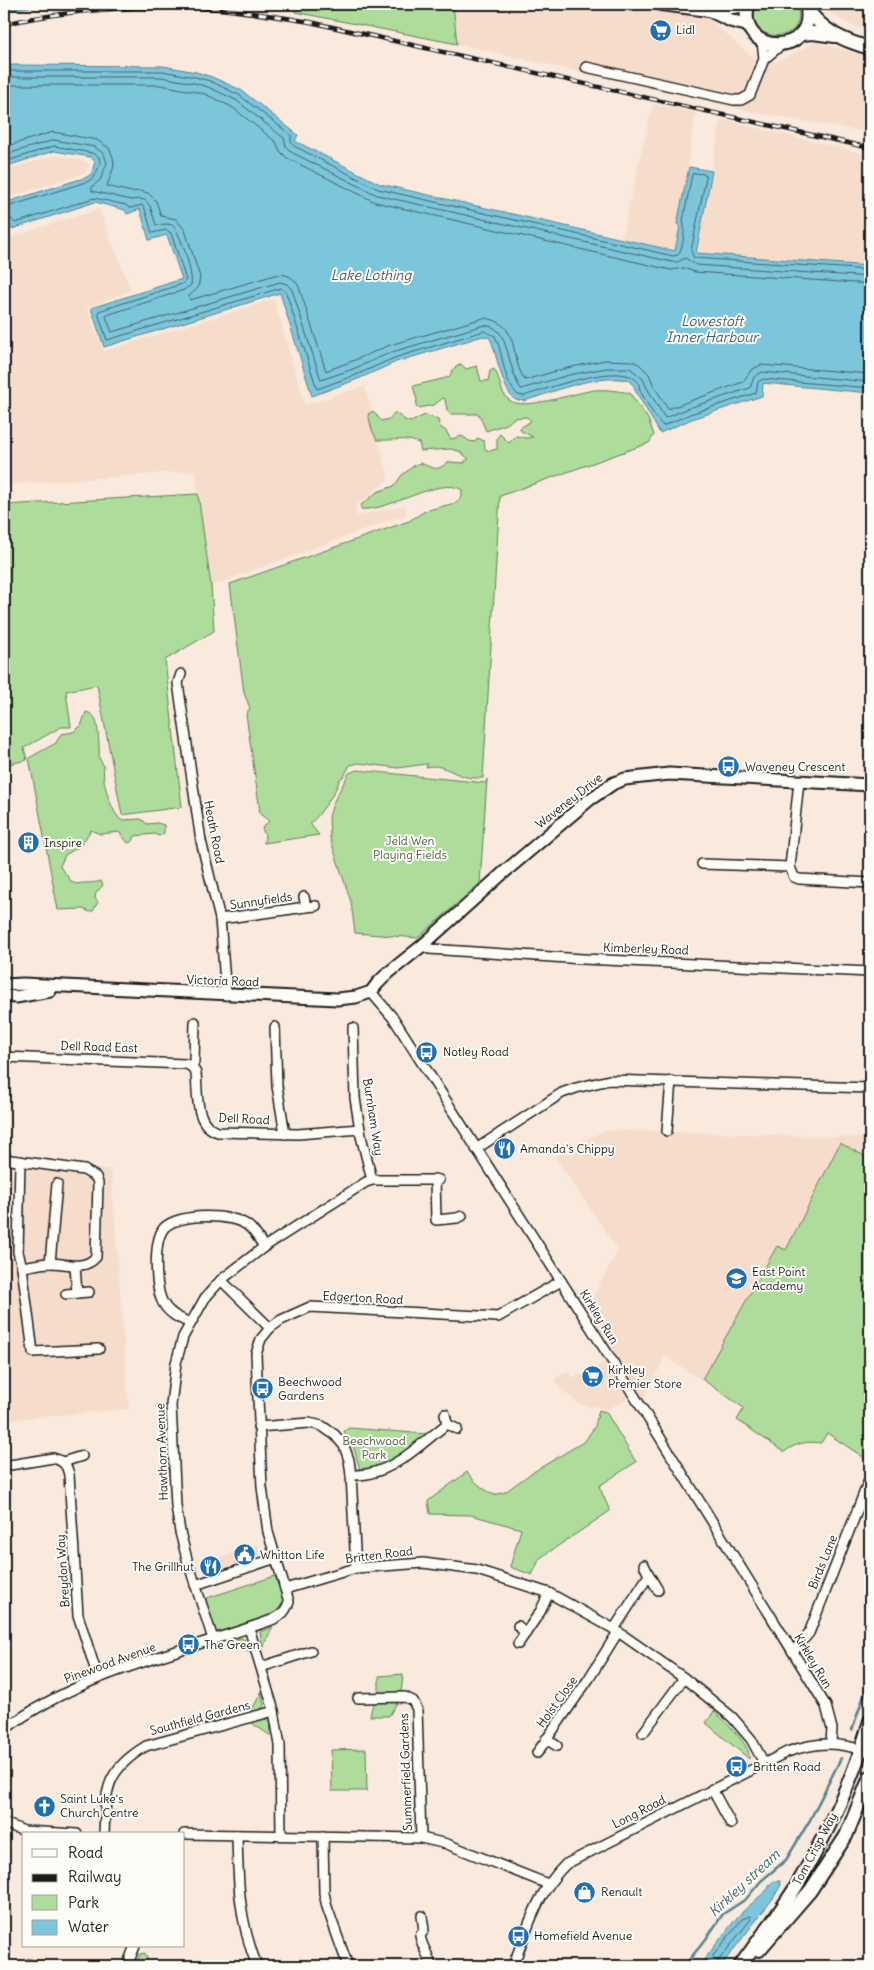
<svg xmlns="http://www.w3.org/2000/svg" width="874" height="1970" font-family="Delius,sans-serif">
  <rect width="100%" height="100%" fill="#f9eadd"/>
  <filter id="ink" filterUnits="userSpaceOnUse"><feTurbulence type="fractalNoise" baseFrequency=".02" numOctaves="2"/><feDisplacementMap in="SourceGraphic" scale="10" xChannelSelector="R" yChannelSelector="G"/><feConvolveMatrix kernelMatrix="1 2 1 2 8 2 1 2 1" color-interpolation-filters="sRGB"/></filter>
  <g filter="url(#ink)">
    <g fill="#f6ddcb">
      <polygon points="453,4 628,4 706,16 753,58 776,62 816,42 870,57 870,133 752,112 457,44"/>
      <polygon points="822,4 870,4 870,32 848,24 823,9"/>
      <polygon points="653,104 696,112 675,252 621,239"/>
      <polygon points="721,119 870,155 870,268 696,253"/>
      <polygon points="55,155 85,161 90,166 84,173 4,199 4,171"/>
      <polygon points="99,209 131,290 87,308 104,351 274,299 305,405 365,386 389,480 355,506 357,516 405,505 407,514 211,586 195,471 4,485 4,224 8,238"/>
      <polygon points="621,1130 870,1138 870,1450 866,1459 827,1433 821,1443 805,1441 794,1444 784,1452 737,1420 744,1408 665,1356 643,1400 587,1307 618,1250 555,1157 592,1136 605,1131"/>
      <polygon points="23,1167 111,1169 129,1409 4,1420 4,1226 6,1226 8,1214 21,1215"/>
      <polygon points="606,1361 628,1398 607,1410 594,1406 589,1407 579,1404 559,1388 555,1379 567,1371 573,1377 582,1375"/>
      <polygon points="258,1545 261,1555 208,1573 204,1563"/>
    </g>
    <g fill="#addc9b" stroke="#647c5c">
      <polygon points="296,4 453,4 457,44 295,12"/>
      <path d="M757,4H796C813,47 739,45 757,4Z"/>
      <path d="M461,364L466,369L477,366L481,381H488L490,371L494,369C501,378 499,392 509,400C523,412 576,392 595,390C607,389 618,391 630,393L648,419L654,435L649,443L500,496L483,778C477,778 471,778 466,777C451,773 442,763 426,767L428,764H426L398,768L359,763L350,765L344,776L339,780C339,788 318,817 311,823V825L319,835L264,843L265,836L262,828L269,821L260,814L259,804L246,714L250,708L244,693L230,584L409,521L425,511L455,503L462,497V490C441,475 389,512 361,509V505L377,492L394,486L402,475L415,465L420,463C432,467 436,473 448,462L465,463V461L469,459L459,451L450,449L421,451L419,443C405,437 392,441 377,440L372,430L368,414L373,411L381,421L389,419L394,413H396C414,428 409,420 426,415L438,420L440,427L446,431L451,439L462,436L469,441L475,442L478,438L484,441L485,449L489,451L497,449V438L500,434L509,443L516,436L526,438L533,437L521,431L520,428L531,421L527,417L514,418L507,424L486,431L479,414H450L447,410L445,399L443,398L434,405L418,408L416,406L417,400L413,386L450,377C451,370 454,368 461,364Z"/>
      <polygon points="198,494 211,586 214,631 165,660 182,807 122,815 97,685 66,691 71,727 61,727 24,748 27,760 4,765 4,505"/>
      <path d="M86,712C90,713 94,715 96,720C98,727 100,750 99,758L104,766C101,779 111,812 121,820L141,819L147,824L157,823L164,825V833L159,836L154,834L135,836L133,841L128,843L119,832L100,834L91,830L80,846L65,855L60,866C63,873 68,874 71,882L76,884C85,882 92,884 101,881L103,885L96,893L95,898L98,902L93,911L90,912L83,909L58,910L29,758L56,743L61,734L73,732L81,726Z"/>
      <polygon points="357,770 486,783 487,779 480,883 418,938 355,933 351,902 330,838 329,817 333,803 349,773"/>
      <path d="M840,1143L870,1159V1450L866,1459L827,1433L821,1443C805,1441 797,1443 784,1452L737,1420L744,1408L702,1379L777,1246L786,1250Z"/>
      <path d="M599,1410L606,1412L636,1462L599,1486L610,1511L540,1558L532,1575L510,1567L521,1529L471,1515L430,1514L428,1501L467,1472C474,1482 483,1489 494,1495L505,1492L530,1474L585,1441L595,1426Z"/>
      <path d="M349,1428L427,1434C406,1451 387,1467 360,1470L353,1445L344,1431Z"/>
      <polygon points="278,1575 286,1601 277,1615 214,1637 201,1600"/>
      <polygon points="273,1627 263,1647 260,1632"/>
      <polygon points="240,1638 244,1639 248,1652 229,1642"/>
      <polygon points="403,1674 401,1695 379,1695 379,1676"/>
      <polygon points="261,1692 264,1705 262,1709 251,1712"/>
      <polygon points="398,1701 389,1716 370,1716 373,1703"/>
      <path d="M714,1711C724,1721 752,1745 749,1759L706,1723Z"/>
      <polygon points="264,1718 270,1721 271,1736 250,1722"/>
      <polygon points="366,1749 367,1791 332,1791 331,1750"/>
      <polygon points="145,1953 150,1966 135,1966 140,1954"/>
      <polygon points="27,1958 60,1966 26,1966"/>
    </g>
    <g fill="#7cc6dc" stroke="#56828f">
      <polygon points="4,4 47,4 4,11"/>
      <path d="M13,65L163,66L196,72L212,77L241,90L298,135L295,141L380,184L675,251L680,226L677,224L689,167L712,171L696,253L870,266V393L763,383L762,396L692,419L660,433L636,392L634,386L627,379C620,380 615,378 608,379C579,380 551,393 524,401C521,400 518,401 516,400C503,394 496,351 490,338L483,336L396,362L358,379L312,396L280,293L104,347L91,308L182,279L167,235L149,240L140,209L127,214L125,210L95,202L9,230L4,212V203L87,177L91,174L95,162L91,157L54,151L4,167V66Z"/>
      <polygon points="774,1881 780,1881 781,1885 774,1897 721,1966 699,1966 739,1915 768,1889 770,1884"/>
    </g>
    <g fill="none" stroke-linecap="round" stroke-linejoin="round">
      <g stroke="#426069" stroke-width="1">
        <path d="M4,71H162L195,77L210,81L239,95L291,135V142L294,146L378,189L673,256L678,255C683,248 686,230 683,221L692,174L695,173L704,174L706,177L691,251L694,258L870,270"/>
        <polyline points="4,77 161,77 194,83 208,87 236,100 284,138 286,146 291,152 377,195 672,262 678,262 685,258 696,265 870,277"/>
        <polyline points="4,85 161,85 192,91 205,94 232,107 276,142 280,151 287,158 375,202 671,270 684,268 695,272 870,284"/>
        <path d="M4,147L53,132L97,140L109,148L113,157L114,166L107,186L131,192L140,191L148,193L156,201L161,216L176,219L185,230L200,277L198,288L189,296L190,300L275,275C286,273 294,277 299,287L326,371L350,362L390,345L484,318C521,322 509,358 525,380L567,368L605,360L632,361L639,364L649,374L654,386L668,409L743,382L751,370L761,365L870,374"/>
        <path d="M4,155L54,140L95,147L104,154L107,163L100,180L92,187V191L131,200L139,199L145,200L150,206L156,225C161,225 167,223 172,225C180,230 194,276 191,285L184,290L107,315L106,317L112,332L280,282L287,284L292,290L321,380L353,369L392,352L484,325C489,326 495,327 498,331C508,341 510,373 521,389L569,375L606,368H630L643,379L647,388L665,418L689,408L750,388L754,377L762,372L870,382"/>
        <polyline points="4,162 54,146 92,153 99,157 100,163 95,176 89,181 4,208"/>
        <path d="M4,215L9,216L15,223L94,198L126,205L130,208L142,205L145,209L152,233L166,230L171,233L186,280L182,284L99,311L98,313L107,340L281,288L286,292L317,389L356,375L394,358L484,331L495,336C504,354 502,380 518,395L524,396C546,389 623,360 638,382C640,386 639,387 640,390C644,399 656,419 663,426L690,414L756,393L758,382L763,379L870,388"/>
        <polyline points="705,1966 742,1919 750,1916 751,1919 718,1961 717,1966"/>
      </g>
      <g stroke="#56828f" stroke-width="2.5">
        <polyline points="852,1730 870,1678"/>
        <polyline points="684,1966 706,1939 723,1914 746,1899 761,1881 786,1860 810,1820 841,1758"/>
      </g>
      <defs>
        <g id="minor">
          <polyline points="764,59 781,45"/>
          <polyline points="586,67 734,100 741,100 750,95 764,59 762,41"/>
          <polyline points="181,674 178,683 201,841 220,919 226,995"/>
          <polyline points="799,781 790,867 794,877 799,879 870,883"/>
          <polyline points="702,864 790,867"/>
          <polyline points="306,907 316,906"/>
          <polyline points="220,919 306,907 304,897"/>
          <polyline points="423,945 429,949 583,959 870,972"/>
          <polyline points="371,992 394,1019 630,1389 793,1652 826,1706 832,1729 831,1742"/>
          <path d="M195,1022L194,1062L192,1067L196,1073C198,1093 194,1125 218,1132L298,1134L360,1129"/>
          <polyline points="275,1027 277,1086 285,1134"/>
          <polyline points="353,1028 355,1098 361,1136 372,1180"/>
          <polyline points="4,1057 186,1064 192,1067"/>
          <polyline points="667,1131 671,1081"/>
          <polyline points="476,1149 562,1093 576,1088 609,1080 870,1088"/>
          <path d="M4,1158L11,1160L84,1170L96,1177L98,1183L96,1257C84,1271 66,1263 50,1263C41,1263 31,1266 22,1267"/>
          <polyline points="20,1161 18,1252 22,1267 33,1352 99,1349"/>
          <polyline points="435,1179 436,1220 457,1218 462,1216"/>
          <polyline points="50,1263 57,1184"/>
          <polyline points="75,1266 77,1293 89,1292"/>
          <polyline points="221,1280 270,1328"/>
          <polyline points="66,1294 77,1293"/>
          <path d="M190,1323C179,1318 169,1314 163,1303C155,1288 153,1241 164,1228C177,1213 233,1213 248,1226C255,1231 260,1241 264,1247"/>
          <polyline points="447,1424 457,1429"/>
          <polyline points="258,1427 309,1423 322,1426 335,1435 344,1446 349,1460 351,1475 356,1568"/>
          <polyline points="63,1462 82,1456"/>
          <path d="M4,1466L53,1458C64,1461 67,1465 69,1475L78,1615L98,1678"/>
          <path d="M351,1475C357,1475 365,1475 371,1473C399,1467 424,1441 447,1424L445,1414"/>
          <polyline points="649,1575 658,1590"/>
          <polyline points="195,1585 276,1558"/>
          <polyline points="285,1589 356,1568 423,1563 477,1570 549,1593 614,1629 684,1678 732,1717 751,1739 764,1763"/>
          <polyline points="518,1626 526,1633"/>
          <polyline points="249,1628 274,1711 280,1745 281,1835"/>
          <polyline points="614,1629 649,1575 644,1565"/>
          <polyline points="213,1639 187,1559 180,1532 176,1506 171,1405 176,1363 183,1337 205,1298 221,1280 264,1247 366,1182 372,1180 439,1180"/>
          <polyline points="518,1644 540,1612 549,1593"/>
          <polyline points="793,1652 809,1633 870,1478"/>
          <polyline points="261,1667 311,1651"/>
          <polyline points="358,1698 405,1697 413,1701 417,1709 421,1838"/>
          <path d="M4,1730C81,1672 179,1653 269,1621C280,1617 285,1613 289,1602L268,1532L262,1487L256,1354L261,1339L270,1328L281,1320L310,1307L498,1317L561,1281"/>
          <polyline points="643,1733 684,1678"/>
          <polyline points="546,1739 557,1746"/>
          <polyline points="537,1753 588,1680 618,1632"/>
          <polyline points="712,1789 731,1824"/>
          <polyline points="4,1823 24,1831 77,1834"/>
          <path d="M104,1834C106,1789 105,1771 146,1746L274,1711"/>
          <polyline points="184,1834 421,1838 447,1844 548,1884"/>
          <path d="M237,1835C238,1883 239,1921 257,1966"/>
          <polyline points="323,1836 324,1893 327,1907 348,1966"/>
          <path d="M422,1916L424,1930L420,1936C422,1947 429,1955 431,1966"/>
          <polyline points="127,1966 135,1946"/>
          <path d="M513,1966C527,1930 537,1892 566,1864L787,1752C820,1741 837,1742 870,1752"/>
        </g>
        <g id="major">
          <polyline points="4,985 23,984 337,999 356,997 371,992 377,984 387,974 423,945 502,874 589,800 614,783 625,779 669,774 870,785"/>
          <polyline points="4,996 16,997 50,991"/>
        </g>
        <g id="highway">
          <polyline points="661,4 709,10 748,5"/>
          <path d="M748,4C735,58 820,57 806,4"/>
          <polyline points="709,10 732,21 748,25"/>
          <path d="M808,10C824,32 844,41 870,48"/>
          <polyline points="801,34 813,33 835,36"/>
          <polyline points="759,1950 810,1891 846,1836 870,1777"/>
          <path d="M740,1966C759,1939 780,1913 797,1885C827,1834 854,1778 870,1721"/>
        </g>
      </defs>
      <use href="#minor" stroke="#1c1c1c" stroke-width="12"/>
      <use href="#major" stroke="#1c1c1c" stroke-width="15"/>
      <use href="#highway" stroke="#1c1c1c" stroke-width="16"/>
      <use href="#minor" stroke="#fdfcf7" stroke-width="9"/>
      <use href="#major" stroke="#fdfcf7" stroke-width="11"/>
      <use href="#highway" stroke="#fdfcf7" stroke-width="12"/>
      <defs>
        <path id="rail" d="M4,24C72,9 150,4 220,9C251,12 280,17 310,22L870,148"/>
      </defs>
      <use href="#rail" stroke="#1c1c1c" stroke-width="4.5"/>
      <use href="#rail" stroke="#fdfcf7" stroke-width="2.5" stroke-dasharray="8" stroke-linecap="butt"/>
    </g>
  </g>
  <defs>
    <symbol id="supermarket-disc" viewBox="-11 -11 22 22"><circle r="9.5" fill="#1f6fb2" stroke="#fdfcf7"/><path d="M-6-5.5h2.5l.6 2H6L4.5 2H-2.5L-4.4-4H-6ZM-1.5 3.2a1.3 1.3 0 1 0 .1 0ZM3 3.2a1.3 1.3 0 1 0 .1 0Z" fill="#fff"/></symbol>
    <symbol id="bus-disc" viewBox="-11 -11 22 22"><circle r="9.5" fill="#1f6fb2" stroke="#fdfcf7"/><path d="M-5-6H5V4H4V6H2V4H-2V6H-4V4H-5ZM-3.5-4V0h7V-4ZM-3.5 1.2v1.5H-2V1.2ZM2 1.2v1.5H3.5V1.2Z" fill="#fff"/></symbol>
    <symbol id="building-disc" viewBox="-11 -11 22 22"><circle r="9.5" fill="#1f6fb2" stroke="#fdfcf7"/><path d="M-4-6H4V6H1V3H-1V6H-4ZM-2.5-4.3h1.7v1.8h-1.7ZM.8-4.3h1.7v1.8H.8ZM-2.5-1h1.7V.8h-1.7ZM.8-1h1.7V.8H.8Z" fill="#fff"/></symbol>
    <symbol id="restaurant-disc" viewBox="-11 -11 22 22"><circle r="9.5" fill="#1f6fb2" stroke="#fdfcf7"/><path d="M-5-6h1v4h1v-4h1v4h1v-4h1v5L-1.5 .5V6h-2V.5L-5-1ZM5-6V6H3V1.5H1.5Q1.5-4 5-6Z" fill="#fff"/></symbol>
    <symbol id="school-disc" viewBox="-11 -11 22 22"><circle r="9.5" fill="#1f6fb2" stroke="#fdfcf7"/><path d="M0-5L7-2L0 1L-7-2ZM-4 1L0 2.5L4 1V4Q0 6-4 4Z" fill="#fff"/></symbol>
    <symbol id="civic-disc" viewBox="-11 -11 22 22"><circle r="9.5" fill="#1f6fb2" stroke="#fdfcf7"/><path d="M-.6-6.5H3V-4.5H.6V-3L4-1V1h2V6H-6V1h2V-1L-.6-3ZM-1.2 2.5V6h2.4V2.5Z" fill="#fff"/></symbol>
    <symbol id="church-disc" viewBox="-11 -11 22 22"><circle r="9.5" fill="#1f6fb2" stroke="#fdfcf7"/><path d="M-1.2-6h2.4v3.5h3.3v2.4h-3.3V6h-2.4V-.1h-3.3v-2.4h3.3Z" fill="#fff"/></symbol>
    <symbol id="shop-disc" viewBox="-11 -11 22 22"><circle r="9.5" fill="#1f6fb2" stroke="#fdfcf7"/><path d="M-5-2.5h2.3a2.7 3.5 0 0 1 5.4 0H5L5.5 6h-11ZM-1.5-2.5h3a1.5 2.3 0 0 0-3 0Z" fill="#fff"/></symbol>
  </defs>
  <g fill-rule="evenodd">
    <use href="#supermarket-disc" x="648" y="18" width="25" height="25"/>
    <use href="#bus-disc" x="716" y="754" width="25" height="25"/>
    <use href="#building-disc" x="16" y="830" width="25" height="25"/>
    <use href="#bus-disc" x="414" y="1040" width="25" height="25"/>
    <use href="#restaurant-disc" x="492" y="1136" width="25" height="25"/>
    <use href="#school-disc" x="724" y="1266" width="25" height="25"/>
    <use href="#supermarket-disc" x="580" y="1364" width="25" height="25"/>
    <use href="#bus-disc" x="250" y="1376" width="25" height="25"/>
    <use href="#civic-disc" x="232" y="1542" width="25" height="25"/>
    <use href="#restaurant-disc" x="198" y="1554" width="25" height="25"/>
    <use href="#bus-disc" x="176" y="1632" width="25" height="25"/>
    <use href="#bus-disc" x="724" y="1754" width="25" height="25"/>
    <use href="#church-disc" x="32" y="1794" width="25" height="25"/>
    <use href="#shop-disc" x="572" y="1880" width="25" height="25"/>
    <use href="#bus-disc" x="506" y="1924" width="25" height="25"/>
  </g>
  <g text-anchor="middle" stroke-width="4" stroke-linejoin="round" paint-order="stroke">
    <g font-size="12" fill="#1c1c1c" stroke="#fdfcf7" text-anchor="start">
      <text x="676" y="34">Lidl</text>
      <text x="745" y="771">Waveney Crescent</text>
      <text x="44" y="847">Inspire</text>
      <text x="443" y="1056">Notley Road</text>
      <text x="520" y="1153">Amanda's Chippy</text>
      <text x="752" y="1276">East Point<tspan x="752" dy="14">Academy</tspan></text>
      <text x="608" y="1374">Kirkley<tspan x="608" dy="14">Premier Store</tspan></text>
      <text x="278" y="1386">Beechwood<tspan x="278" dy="14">Gardens</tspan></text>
      <text x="260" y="1559">Whitton Life</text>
      <text x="194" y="1571" text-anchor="end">The Grillhut</text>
      <text x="204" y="1649">The Green</text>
      <text x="753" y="1771">Britten Road</text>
      <text x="60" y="1803">Saint Luke's<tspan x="60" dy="14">Church Centre</tspan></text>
      <text x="601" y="1896">Renault</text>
      <text x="534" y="1940">Homefield Avenue</text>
    </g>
    <g font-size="12" fill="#1c1c1c" stroke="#fdfcf7">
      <text transform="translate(569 801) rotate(-38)" y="4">Waveney Drive</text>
      <text transform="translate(214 832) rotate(79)" y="4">Heath Road</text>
      <text transform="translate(261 901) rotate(-8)" y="4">Sunnyfields</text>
      <text transform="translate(646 949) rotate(2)" y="4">Kimberley Road</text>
      <text transform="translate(223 981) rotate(2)" y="4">Victoria Road</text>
      <text transform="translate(99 1047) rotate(2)" y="4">Dell Road East</text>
      <text transform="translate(373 1117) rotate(81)" y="4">Burnham Way</text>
      <text transform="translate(244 1119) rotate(3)" y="4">Dell Road</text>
      <text transform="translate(363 1298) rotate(3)" y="4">Edgerton Road</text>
      <text transform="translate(599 1317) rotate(58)" y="4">Kirkley Run</text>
      <text transform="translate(162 1452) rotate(-92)" y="4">Hawthorn Avenue</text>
      <text transform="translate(379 1555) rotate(-7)" y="4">Britten Road</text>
      <text transform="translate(823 1562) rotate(-68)" y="4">Birds Lane</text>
      <text transform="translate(63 1571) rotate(-94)" y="4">Breydon Way</text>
      <text transform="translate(813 1661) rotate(59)" y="4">Kirkley Run</text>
      <text transform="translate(110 1663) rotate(-20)" y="4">Pinewood Avenue</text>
      <text transform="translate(557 1702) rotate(-54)" y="4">Holst Close</text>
      <text transform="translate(200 1718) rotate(-15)" y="4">Southfield Gardens</text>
      <text transform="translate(406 1772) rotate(-92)" y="4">Summerfield Gardens</text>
      <text transform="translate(639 1812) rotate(-27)" y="4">Long Road</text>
      <text transform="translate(815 1849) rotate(-62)" y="4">Tom Crisp Way</text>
    </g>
    <g font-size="12" fill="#4f5f48" stroke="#fdfcf7">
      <text x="410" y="845">Jeld Wen<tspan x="410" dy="14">Playing Fields</tspan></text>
      <text x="374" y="1445">Beechwood<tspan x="374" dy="14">Park</tspan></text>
    </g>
    <g font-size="14" font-style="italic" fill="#426069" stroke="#fdfcf7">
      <text x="371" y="280">Lake Lothing</text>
      <text x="712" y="326">Lowestoft<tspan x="712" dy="16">Inner Harbour</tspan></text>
      <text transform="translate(744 1883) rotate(-43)" y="5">Kirkley stream</text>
    </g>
  </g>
  <rect width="874" height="1970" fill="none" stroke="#fdfcf7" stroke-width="20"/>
  <rect x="10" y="10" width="854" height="1950" fill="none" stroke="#1c1c1c" stroke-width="2" filter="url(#ink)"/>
  <rect x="22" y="1832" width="162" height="115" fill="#fdfcf7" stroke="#a3a29f"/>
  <rect x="32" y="1849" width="25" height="8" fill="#fdfcf7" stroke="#a3a29f"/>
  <text x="68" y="1858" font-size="15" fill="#1c1c1c">Road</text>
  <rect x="32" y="1874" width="25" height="8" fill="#1c1c1c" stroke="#a3a29f"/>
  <text x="68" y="1882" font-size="15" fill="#1c1c1c">Railway</text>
  <rect x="32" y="1895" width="25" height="15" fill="#addc9b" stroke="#a3a29f"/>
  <text x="68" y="1908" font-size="15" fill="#1c1c1c">Park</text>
  <rect x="32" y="1920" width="25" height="15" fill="#7cc6dc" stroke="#a3a29f"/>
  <text x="68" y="1932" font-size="15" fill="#1c1c1c">Water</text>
</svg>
